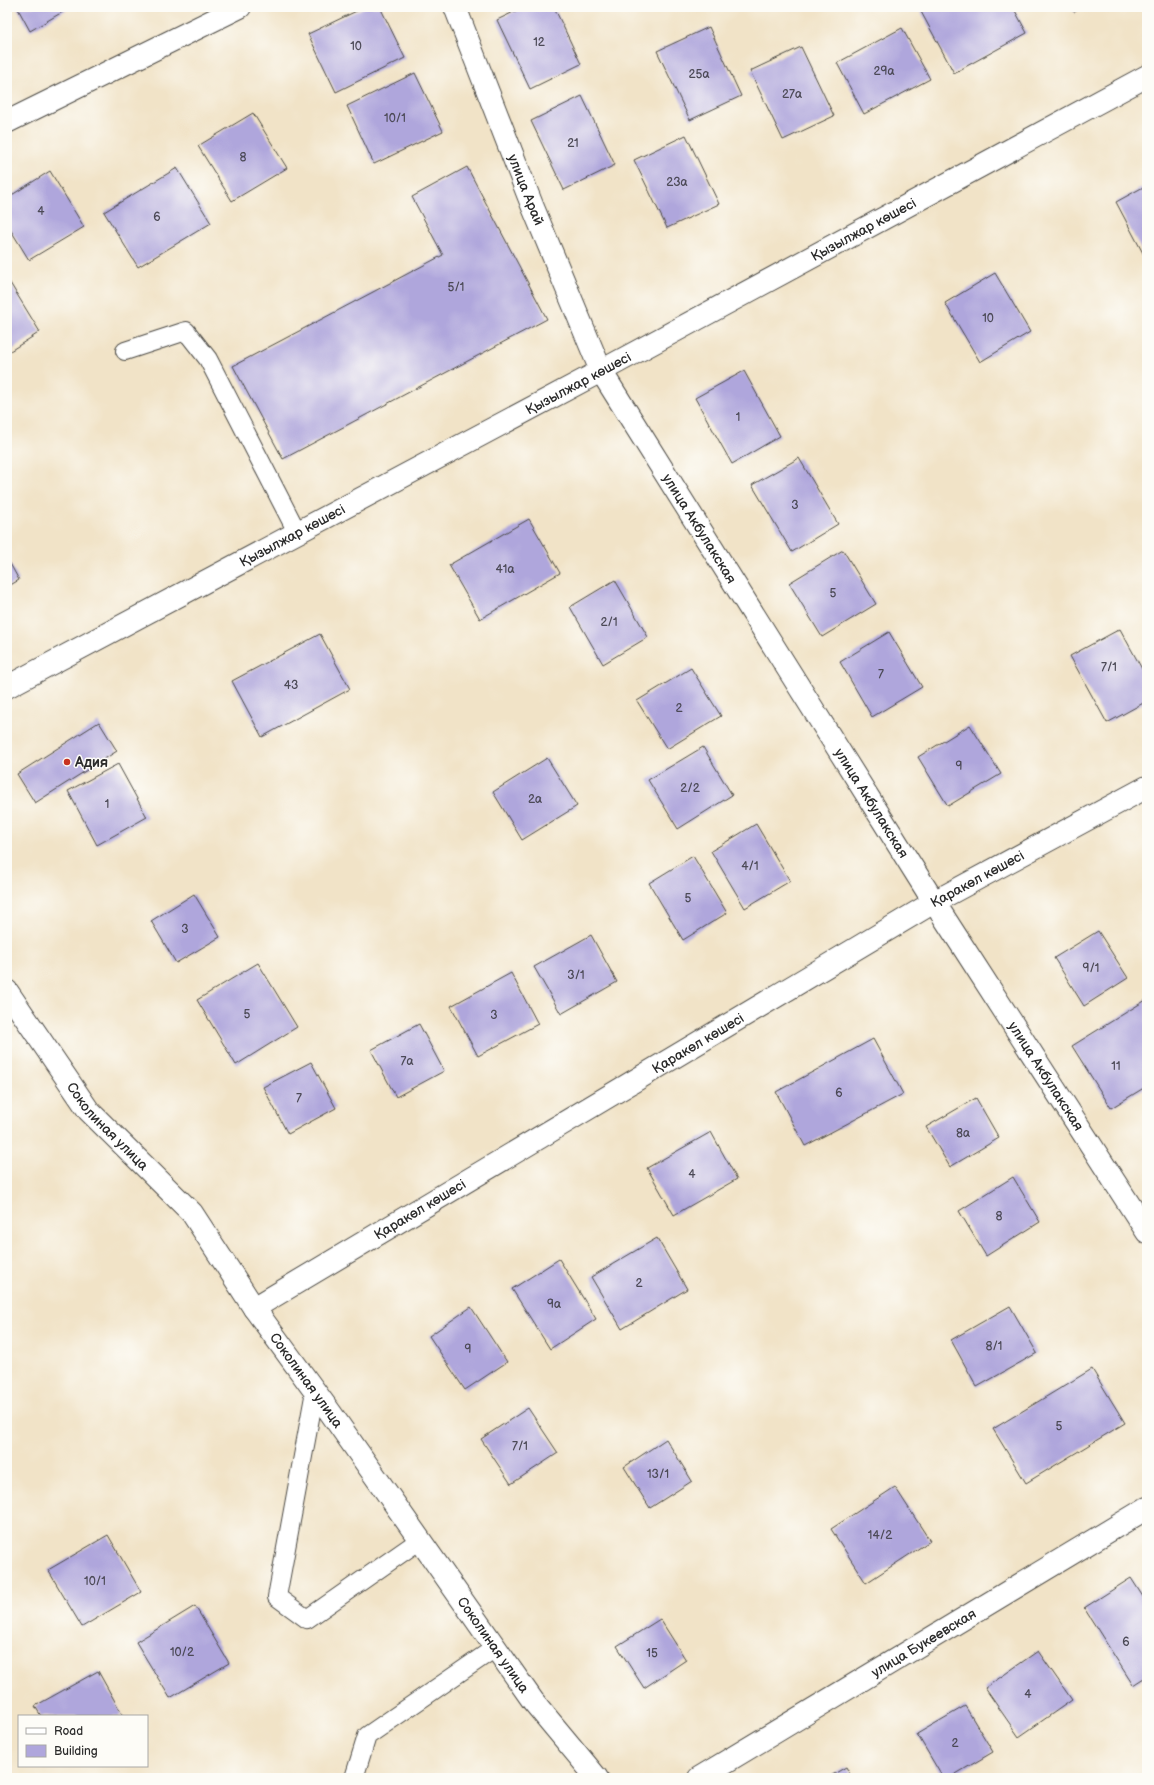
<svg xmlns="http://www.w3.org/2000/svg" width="1154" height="1785" font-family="'Balsamiq Sans',sans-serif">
  <rect width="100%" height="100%" fill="#fdfcf7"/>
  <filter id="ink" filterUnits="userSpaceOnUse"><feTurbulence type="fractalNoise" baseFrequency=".025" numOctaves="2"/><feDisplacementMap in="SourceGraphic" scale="8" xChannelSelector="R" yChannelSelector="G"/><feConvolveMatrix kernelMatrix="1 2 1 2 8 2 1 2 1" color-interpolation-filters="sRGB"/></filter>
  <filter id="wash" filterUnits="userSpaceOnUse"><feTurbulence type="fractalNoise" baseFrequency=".012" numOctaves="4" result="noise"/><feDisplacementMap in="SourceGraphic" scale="16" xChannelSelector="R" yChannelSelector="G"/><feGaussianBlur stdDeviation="0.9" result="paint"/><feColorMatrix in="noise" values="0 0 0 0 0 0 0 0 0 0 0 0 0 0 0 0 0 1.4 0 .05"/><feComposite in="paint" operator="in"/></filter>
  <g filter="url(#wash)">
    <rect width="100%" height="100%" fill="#f1e3c7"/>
    <g id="blocks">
      <g fill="#afa6dc">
        <polygon points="17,7 71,7 30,31"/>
        <polygon points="365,7 380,7 405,58 336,92 308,34"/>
        <polygon points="524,7 554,7 581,64 530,89 497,20"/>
        <polygon points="922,7 1013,7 1027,33 954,73 919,8"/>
        <polygon points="1071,7 1084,7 1074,12"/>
        <polygon points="709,27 741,96 690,120 657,51"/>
        <polygon points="902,28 930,79 864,114 837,63"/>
        <polygon points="801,47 834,116 783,140 750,71"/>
        <polygon points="415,73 443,131 374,164 347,106"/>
        <polygon points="582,96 615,165 564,190 531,121"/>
        <polygon points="253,113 287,168 232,201 198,146"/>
        <polygon points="686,135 719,204 667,228 634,160"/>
        <polygon points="467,167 547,319 283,459 233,366 443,255 412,197"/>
        <polygon points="177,168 211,223 138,267 104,212"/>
        <polygon points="50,171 84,227 29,260 7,224 7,198"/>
        <polygon points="1147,185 1147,254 1144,255 1116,202"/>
        <polygon points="995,273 1030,332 980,362 945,303"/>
        <polygon points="7,278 40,332 7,353"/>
        <polygon points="744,371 780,436 732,464 695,398"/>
        <polygon points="799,458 838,524 792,552 752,485"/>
        <polygon points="529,519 560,573 480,619 449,565"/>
        <polygon points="843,550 876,604 822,637 789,583"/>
        <polygon points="7,558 19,580 7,587"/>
        <polygon points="615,580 648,637 603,664 570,607"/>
        <polygon points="1120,629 1147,678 1147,701 1107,723 1070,656"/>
        <polygon points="889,632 922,687 872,717 840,662"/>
        <polygon points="320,634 350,689 262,737 232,681"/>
        <polygon points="691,668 721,716 667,749 637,701"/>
        <polygon points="99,722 117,751 35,803 17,774"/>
        <polygon points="970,725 1001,774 948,806 918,757"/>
        <polygon points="703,747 732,795 678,829 648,780"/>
        <polygon points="547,758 577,806 522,840 493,792"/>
        <polygon points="118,764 147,817 97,845 68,791"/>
        <polygon points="756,824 790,881 745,908 711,851"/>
        <polygon points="693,856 727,913 683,940 649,883"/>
        <polygon points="194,894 220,937 176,963 151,921"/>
        <polygon points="1098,931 1128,978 1084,1006 1054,958"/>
        <polygon points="591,935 617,982 561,1014 534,967"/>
        <polygon points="258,963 297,1027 236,1065 197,1000"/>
        <polygon points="511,973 538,1024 478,1056 451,1006"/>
        <polygon points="1146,1000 1147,1086 1111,1108 1072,1046"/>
        <polygon points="419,1024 444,1071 396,1097 371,1050"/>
        <polygon points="873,1039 903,1094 805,1146 776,1092"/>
        <polygon points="311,1062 336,1108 288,1134 263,1087"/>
        <polygon points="976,1098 999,1138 950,1167 926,1127"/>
        <polygon points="711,1132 737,1179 674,1215 647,1168"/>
        <polygon points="1013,1177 1040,1222 986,1256 959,1211"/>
        <polygon points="657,1238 687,1289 622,1329 591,1277"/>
        <polygon points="559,1259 596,1319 550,1349 512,1289"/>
        <polygon points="1010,1306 1037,1353 977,1387 951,1340"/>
        <polygon points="471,1307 507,1362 465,1390 429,1336"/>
        <polygon points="1092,1369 1125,1423 1026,1483 993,1429"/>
        <polygon points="528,1408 558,1453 511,1484 481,1439"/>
        <polygon points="666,1439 692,1481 650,1508 624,1467"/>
        <polygon points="895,1487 930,1541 866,1583 831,1529"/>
        <polygon points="108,1535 141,1592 82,1627 48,1570"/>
        <polygon points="1131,1578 1147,1603 1147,1676 1133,1685 1084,1608"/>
        <polygon points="195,1606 229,1663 170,1698 136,1642"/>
        <polygon points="660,1619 686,1660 644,1688 617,1646"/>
        <polygon points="1038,1651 1072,1700 1019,1737 985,1688"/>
        <polygon points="98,1671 123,1716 41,1716 35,1706"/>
        <polygon points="965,1706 993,1752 949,1778 943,1778 917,1734"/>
        <polygon points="846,1767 852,1778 827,1778"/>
      </g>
    </g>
  </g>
  <g filter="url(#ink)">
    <use href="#blocks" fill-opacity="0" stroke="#494742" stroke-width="1"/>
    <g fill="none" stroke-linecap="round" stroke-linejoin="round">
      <defs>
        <g id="service">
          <polyline points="125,351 186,331 208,359 297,532"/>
          <polyline points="315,1391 277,1597 307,1619 420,1540"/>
          <polyline points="354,1778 367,1736 495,1648"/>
        </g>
        <g id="minor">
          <path id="s1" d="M455,7L532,205L601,371L934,902L1147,1232"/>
          <polyline points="7,122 240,7"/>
          <path id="s2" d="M7,991L89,1111L192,1213L254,1308L330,1412L533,1701L597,1778"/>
          <path id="s3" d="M254,1308L934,902L1147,787"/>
          <path id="s4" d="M699,1778L1147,1508"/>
        </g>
        <g id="tertiary">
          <path id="s5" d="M7,687L601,371L1147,76"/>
        </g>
      </defs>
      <use href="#service" stroke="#494742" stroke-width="20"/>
      <use href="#minor" stroke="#494742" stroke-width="24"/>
      <use href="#tertiary" stroke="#494742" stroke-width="24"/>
      <use href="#service" stroke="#fff" stroke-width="18"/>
      <use href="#minor" stroke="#fff" stroke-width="22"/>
      <use href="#tertiary" stroke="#fff" stroke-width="22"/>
    </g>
  </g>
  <circle fill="#c8321e" stroke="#fdfcf7" stroke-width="1.5" cx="67" cy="762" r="4"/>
  <g text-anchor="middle" stroke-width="3" stroke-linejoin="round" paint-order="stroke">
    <g font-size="12" fill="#4c4a57">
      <text x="539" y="46">12</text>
      <text x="356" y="50">10</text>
      <text x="884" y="75">29а</text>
      <text x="699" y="78">25а</text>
      <text x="792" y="98">27а</text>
      <text x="395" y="122">10/1</text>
      <text x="573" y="147">21</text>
      <text x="243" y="161">8</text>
      <text x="677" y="186">23а</text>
      <text x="41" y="215">4</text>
      <text x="157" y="221">6</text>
      <text x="456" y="291">5/1</text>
      <text x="988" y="322">10</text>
      <text x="738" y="421">1</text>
      <text x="795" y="509">3</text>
      <text x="505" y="573">41а</text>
      <text x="833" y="597">5</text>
      <text x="609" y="626">2/1</text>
      <text x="1109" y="671">7/1</text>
      <text x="881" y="678">7</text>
      <text x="291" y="689">43</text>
      <text x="679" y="712">2</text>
      <text x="959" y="770">9</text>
      <text x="690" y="792">2/2</text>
      <text x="535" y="803">2а</text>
      <text x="107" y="808">1</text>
      <text x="750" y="870">4/1</text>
      <text x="688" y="902">5</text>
      <text x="185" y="933">3</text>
      <text x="1091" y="972">9/1</text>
      <text x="576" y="979">3/1</text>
      <text x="247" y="1018">5</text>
      <text x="494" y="1019">3</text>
      <text x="407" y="1065">7а</text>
      <text x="1116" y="1070">11</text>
      <text x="839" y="1097">6</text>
      <text x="299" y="1102">7</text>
      <text x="963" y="1137">8а</text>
      <text x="692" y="1178">4</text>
      <text x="999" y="1220">8</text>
      <text x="639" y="1287">2</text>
      <text x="554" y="1308">9а</text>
      <text x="994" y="1350">8/1</text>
      <text x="468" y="1353">9</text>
      <text x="1059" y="1430">5</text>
      <text x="520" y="1450">7/1</text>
      <text x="658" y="1478">13/1</text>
      <text x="880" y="1539">14/2</text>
      <text x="95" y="1585">10/1</text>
      <text x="1126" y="1646">6</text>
      <text x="182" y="1656">10/2</text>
      <text x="652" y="1657">15</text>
      <text x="1028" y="1698">4</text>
      <text x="955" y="1747">2</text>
    </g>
    <g font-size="14" fill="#2b2b2b" stroke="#fdfcf7">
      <text dy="5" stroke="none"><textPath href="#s1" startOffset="196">улица Арай</textPath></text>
      <text dy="5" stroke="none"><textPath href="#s5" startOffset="971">Қызылжар көшесі</textPath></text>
      <text dy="5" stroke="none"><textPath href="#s5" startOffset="647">Қызылжар көшесі</textPath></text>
      <text dy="5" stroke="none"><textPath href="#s1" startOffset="578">улица Акбулакская</textPath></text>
      <text dy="5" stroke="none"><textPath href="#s5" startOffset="323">Қызылжар көшесі</textPath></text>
      <text dy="5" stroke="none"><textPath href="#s1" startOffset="902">улица Акбулакская</textPath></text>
      <text dy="5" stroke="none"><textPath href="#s3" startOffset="841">Қаракөл көшесі</textPath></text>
      <text dy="5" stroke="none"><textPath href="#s3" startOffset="517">Қаракөл көшесі</textPath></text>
      <text dy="5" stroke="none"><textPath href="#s1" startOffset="1226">улица Акбулакская</textPath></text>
      <text dy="5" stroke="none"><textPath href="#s2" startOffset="169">Соколиная улица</textPath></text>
      <text dy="5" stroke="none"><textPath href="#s3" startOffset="193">Қаракөл көшесі</textPath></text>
      <text dy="5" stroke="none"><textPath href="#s2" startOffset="493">Соколиная улица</textPath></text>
      <text dy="5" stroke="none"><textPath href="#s4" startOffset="262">улица Букеевская</textPath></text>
      <text dy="5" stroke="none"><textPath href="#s2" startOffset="817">Соколиная улица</textPath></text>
    </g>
    <g font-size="14" font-weight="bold" fill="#2b2b2b" stroke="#fdfcf7" text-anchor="start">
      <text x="75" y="767">Адия</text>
    </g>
  </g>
  <rect width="1154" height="1785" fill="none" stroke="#fdfcf7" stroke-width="24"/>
  <rect x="18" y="1715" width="130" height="52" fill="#fdfcf7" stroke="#a9a8a5"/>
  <rect x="26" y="1728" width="20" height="6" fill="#ffffff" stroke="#a9a8a5"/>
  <text x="54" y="1735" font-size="12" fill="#2b2b2b">Road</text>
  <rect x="26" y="1745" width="20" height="12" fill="#afa6dc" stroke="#a9a8a5"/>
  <text x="54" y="1755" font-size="12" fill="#2b2b2b">Building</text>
</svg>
